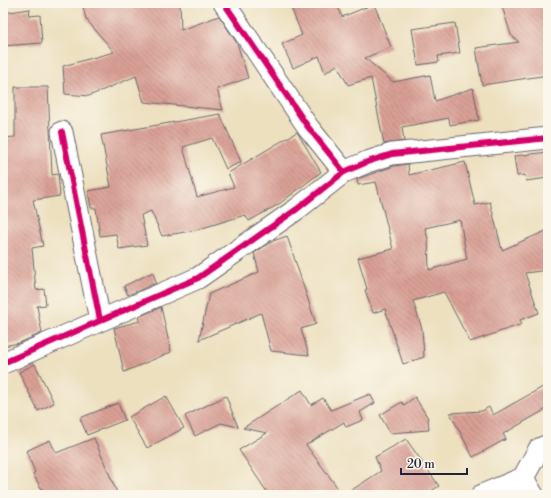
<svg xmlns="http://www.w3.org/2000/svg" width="551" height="498" font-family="'Libre Bodoni',serif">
  <defs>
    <pattern id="building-back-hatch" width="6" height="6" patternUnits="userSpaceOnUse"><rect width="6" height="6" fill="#daa095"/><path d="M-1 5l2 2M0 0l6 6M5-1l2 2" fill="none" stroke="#b0827b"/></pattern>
  </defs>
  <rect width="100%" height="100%" fill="#fbf7ec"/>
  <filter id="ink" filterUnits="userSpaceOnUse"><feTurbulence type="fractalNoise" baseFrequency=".025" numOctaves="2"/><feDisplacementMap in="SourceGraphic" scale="8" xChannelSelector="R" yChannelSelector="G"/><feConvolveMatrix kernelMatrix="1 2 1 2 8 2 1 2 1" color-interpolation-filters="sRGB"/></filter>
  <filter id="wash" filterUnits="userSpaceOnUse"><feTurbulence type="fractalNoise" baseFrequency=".012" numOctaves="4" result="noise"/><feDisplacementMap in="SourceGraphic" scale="16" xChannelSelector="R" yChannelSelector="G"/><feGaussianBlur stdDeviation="0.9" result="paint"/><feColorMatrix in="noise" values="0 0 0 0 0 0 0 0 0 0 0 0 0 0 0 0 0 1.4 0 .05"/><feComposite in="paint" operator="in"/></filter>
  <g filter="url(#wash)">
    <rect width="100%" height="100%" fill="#ede0bf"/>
    <g id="blocks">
      <g fill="url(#building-back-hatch)" fill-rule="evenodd">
        <polygon points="82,3 180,3 181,30 219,16 237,43 248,78 217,89 223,110 144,102 136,76 89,96 65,94 63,66 114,52 86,19"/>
        <polygon points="289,3 337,3 342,17 374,4 391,47 365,58 393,82 430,75 435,101 473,88 479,120 450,125 449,118 402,127 404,141 384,144 371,78 348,85 337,65 325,73 319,56 293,68 282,44 302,35"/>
        <polygon points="501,3 548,3 548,75 482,85 476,48 519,42 511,35"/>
        <polygon points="30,9 29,16 40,15 42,43 3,46 3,13"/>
        <polygon points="455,23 460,53 438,56 439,62 418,65 412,29"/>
        <polygon points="15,87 48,87 52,175 58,174 60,196 33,200 43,246 32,248 36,290 44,289 46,305 37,306 42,333 19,343 3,346 3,138 15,137"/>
        <polygon points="220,114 241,162 226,169 212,138 183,147 197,197 234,187 228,173 297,132 321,172 279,204 249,221 245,215 196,230 162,236 151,211 141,215 147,245 119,249 116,234 100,236 96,208 91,208 88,191 111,187 101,135"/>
        <polygon points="548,152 548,178 526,181 525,175 517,176 514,156"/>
        <path d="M465,162L475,205L490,202L502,250L548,230V270L525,273L539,313L520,320L522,324L470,342L444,292L413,301L422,329L424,357L403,364L385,309L373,313L365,290L367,289L358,258L393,249L376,182L358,185L357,179L394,166L408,164L409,175ZM460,220L467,259L429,270L428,239L425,228Z"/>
        <polygon points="287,236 316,324 301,329 309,355 271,351 261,313 199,340 209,294 259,272 254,253 273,241"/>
        <polygon points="153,272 156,283 128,295 124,286"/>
        <polygon points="161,307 171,352 124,372 114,328 140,321 139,317"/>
        <polygon points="35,364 54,403 38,411 19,372"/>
        <polygon points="548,384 548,408 503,434 506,439 473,457 450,413 482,411 489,407 493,415"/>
        <polygon points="302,390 311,405 323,398 331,410 370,394 375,403 360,412 363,420 346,427 344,422 306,445 343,495 269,495 239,450 267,433 243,428"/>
        <polygon points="166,396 184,428 147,448 129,417"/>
        <polygon points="226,396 238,427 221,423 195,436 185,416"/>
        <polygon points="415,397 428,418 429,430 390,433 380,415 402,402 404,405"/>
        <polygon points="118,403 125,420 87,435 80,418"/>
        <polygon points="94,438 118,495 45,495 33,474 35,472 26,451 50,440 56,453"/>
        <polygon points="406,439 439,486 425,495 344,495 381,471 375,457"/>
      </g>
    </g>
  </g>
  <g filter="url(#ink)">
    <use href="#blocks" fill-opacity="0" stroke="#696469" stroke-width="1"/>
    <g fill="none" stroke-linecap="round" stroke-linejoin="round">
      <defs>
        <g id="minor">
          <polyline points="224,3 308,127 344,172"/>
          <polyline points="62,132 100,320"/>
          <polyline points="3,363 198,278 297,209 344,172 367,162 392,154 548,138"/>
          <polyline points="523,478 533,495"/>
          <polyline points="482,495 523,478 539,449 548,445"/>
        </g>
      </defs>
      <use href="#minor" stroke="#696469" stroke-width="23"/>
      <use href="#minor" stroke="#fff" stroke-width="21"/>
      <defs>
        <g id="cycleway">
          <polyline points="224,3 308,127 344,172"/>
          <polyline points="62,132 100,320"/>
          <polyline points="3,363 198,278 297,209 344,172 367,162 392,154 548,138"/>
        </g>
      </defs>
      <use href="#cycleway" stroke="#fbf7ec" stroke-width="8"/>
      <use href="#cycleway" stroke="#d6006c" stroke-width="6"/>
    </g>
  </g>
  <rect width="551" height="498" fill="none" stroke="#fbf7ec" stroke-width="16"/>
  <path d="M401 468v6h66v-6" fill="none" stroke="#22223b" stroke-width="2"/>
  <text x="407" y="468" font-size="12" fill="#22223b" stroke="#fbf7ec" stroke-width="3" paint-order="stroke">20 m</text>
</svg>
